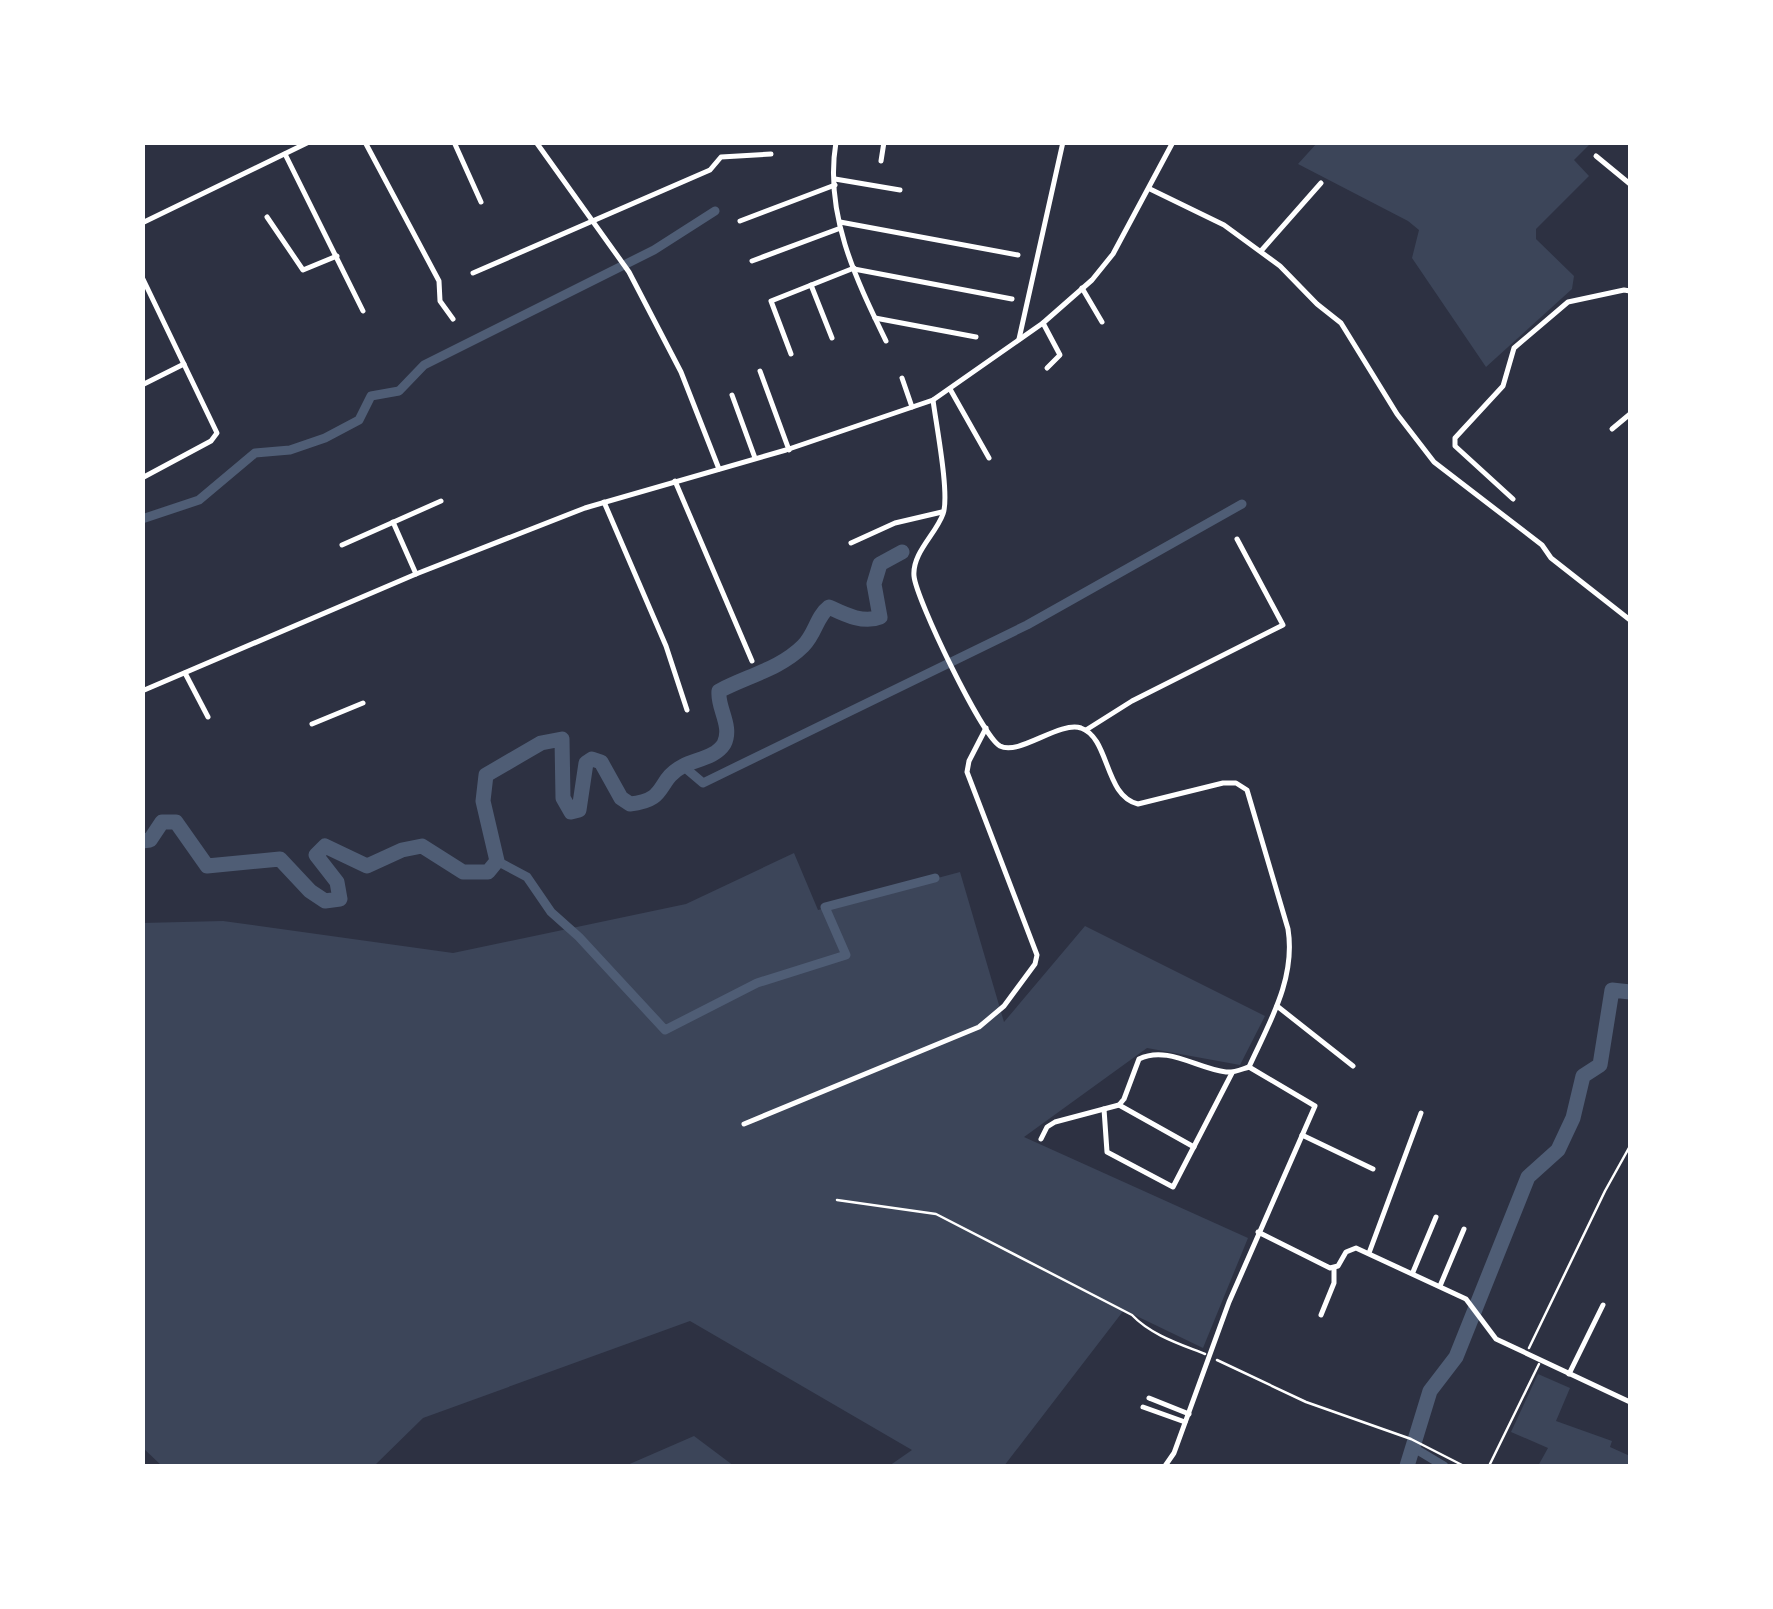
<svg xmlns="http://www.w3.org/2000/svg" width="1773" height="1609" font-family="'Space Grotesk',sans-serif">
  <rect width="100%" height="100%" fill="#2d3142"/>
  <g fill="#3c4559">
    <polygon points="1317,143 1591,143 1574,160 1589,176 1536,229 1536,239 1574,276 1572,289 1486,367 1412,258 1419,230 1408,221 1298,164"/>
    <polygon points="794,853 818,910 960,872 1004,1022 1085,926 1265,1016 1240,1065 1147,1048 1024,1137 1248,1238 1203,1348 1124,1310 1004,1466 889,1466 912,1450 690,1321 423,1418 374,1466 162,1466 142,1447 142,923 223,921 453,953 686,904"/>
    <polygon points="1538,1374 1570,1388 1556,1421 1612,1441 1610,1447 1630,1456 1630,1466 1538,1466 1548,1448 1511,1432"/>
    <polygon points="694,1436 734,1466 625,1466"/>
  </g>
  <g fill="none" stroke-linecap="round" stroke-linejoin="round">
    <g stroke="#4f5d75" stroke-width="9">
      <polyline points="142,519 199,500 255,453 290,450 325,438 359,420 371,396 399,391 424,365 654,250 715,211"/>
      <polyline points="683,766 703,783 1027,625 1242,504"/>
      <polyline points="497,861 527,877 551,912 579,937 665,1030 757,983 846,955 825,907 935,878"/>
      <polyline points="1414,1448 1444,1466"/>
    </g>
    <g stroke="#4f5d75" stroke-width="15">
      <path d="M142,841L150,840L162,822H176L207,866L280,859L310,891L325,901L340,899L337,882L316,855L325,846L367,866L402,850L422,846L463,872H488L497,861L483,801L486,775L541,743L562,739L563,798L571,812L579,810L586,763L592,759L601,762L621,798L630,804C669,800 655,781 683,766C696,759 715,758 724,744C733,726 717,708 719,691C747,676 780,669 803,646C816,633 816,617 829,607C844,614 863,624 880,617L874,584L880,564L902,552"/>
      <polyline points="1407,1466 1430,1391 1456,1357 1528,1177 1558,1150 1573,1118 1583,1076 1600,1065 1612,990 1630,992"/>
    </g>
    <g stroke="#fff" stroke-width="2.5">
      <path d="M837,1200L936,1214L1132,1315C1151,1335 1180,1344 1205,1354"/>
      <polyline points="1529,1348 1605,1191 1630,1146"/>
      <polyline points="1217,1360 1306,1402 1411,1439 1464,1466"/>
      <polyline points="1489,1466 1539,1364"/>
    </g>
    <g stroke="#fff" stroke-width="5">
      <polyline points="365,142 439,281 440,301 453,319"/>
      <polyline points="454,142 481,202"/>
      <polyline points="536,142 629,272 681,372 719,469"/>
      <path d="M836,142C824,214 856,279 886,341"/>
      <polyline points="285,154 363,311"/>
      <polyline points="1596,156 1630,184"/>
      <polyline points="881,161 884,142"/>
      <polyline points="835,179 900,190"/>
      <polyline points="1150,189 1224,225 1280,266 1317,304 1341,323 1397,414 1434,462 1542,545 1551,558 1630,620"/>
      <polyline points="267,217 303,270 337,256"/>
      <polyline points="740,221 835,185"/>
      <polyline points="840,222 1018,255"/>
      <polyline points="142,223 309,142"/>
      <polyline points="1261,251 1321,183"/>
      <polyline points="752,261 838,229"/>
      <polyline points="854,269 1012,299"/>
      <polyline points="473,273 710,170 721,157 771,154"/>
      <polyline points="142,277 217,433 211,441 142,478"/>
      <polyline points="811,285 832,338"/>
      <polyline points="1082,288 1102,322"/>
      <polyline points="875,318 976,337"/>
      <polyline points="1043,323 1060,355 1047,368"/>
      <polyline points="1019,339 1063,142"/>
      <polyline points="791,354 771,301 854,268"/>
      <polyline points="760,371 789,450"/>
      <polyline points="902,378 912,407"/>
      <polyline points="142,385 184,364"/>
      <polyline points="950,389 989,458"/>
      <polyline points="732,395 755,458"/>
      <path d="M933,400C936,424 950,495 943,514C936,534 912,553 914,576C916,599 982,736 1000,746C1019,756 1059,721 1081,728C1110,738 1104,796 1138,804L1223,783H1236L1247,790L1288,929C1296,979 1269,1023 1249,1067L1315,1106L1229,1302L1174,1453L1165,1466"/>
      <polyline points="1612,429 1630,414"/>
      <polyline points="675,481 752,661"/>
      <polyline points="1513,499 1455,446 1455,438 1503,386 1514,348 1568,302 1624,290 1630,291"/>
      <polyline points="604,502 666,646 687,710"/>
      <polyline points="393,522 416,574"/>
      <polyline points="851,543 895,523 942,512"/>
      <polyline points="342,545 441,501"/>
      <polyline points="185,673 208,717"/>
      <polyline points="142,691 416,574 585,508 786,450 933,400 1043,323 1092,280 1113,254 1173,142"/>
      <polyline points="312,724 363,703"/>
      <polyline points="1086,730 1132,701 1283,625 1237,539"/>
      <polyline points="1277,1006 1353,1066"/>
      <polyline points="1119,1105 1194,1147"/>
      <polyline points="1104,1109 1107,1152 1173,1187 1232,1073"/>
      <polyline points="744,1124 979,1027 1004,1006 1035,964 1037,955 967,772 969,761 986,728"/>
      <polyline points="1302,1135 1373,1169"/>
      <path d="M1041,1139L1047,1127L1055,1122L1119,1105L1124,1099L1139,1059C1167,1045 1198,1069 1226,1072C1234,1073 1242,1069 1249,1067"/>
      <polyline points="1258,1232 1330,1268 1338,1266 1346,1252 1356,1248 1466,1299 1496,1339 1630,1402"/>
      <polyline points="1369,1253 1421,1113"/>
      <polyline points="1413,1272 1436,1217"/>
      <polyline points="1440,1286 1464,1229"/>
      <polyline points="1321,1315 1334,1283 1334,1268"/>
      <polyline points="1569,1374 1603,1305"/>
      <polyline points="1149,1398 1189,1414"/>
      <polyline points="1143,1407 1185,1422"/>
    </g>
  </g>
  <rect width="1773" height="1609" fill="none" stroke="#ffffff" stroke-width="290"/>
</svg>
